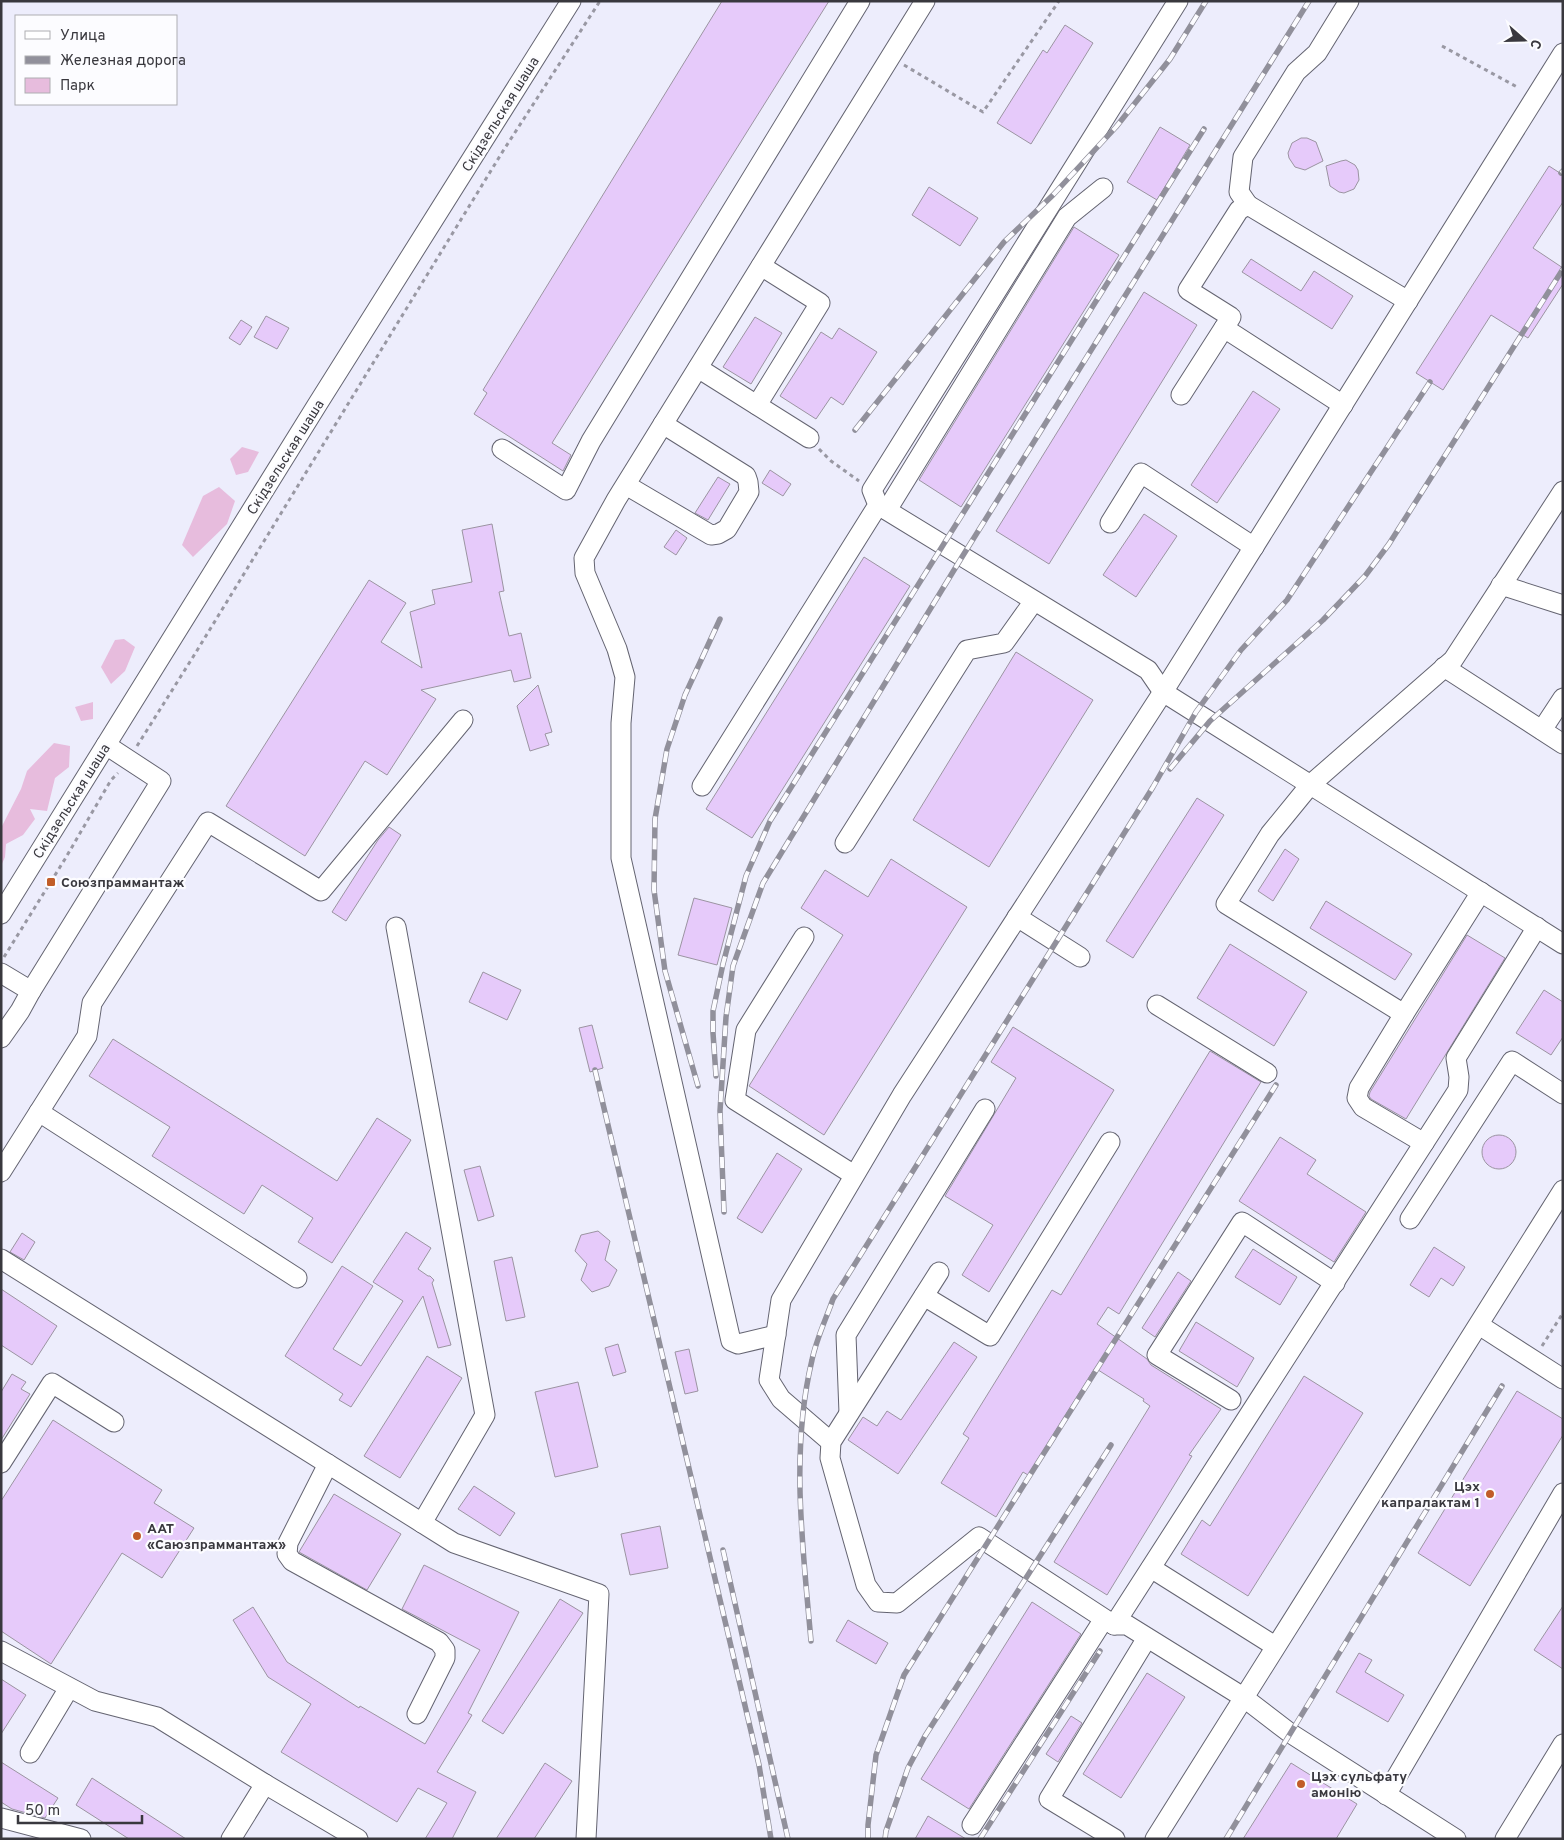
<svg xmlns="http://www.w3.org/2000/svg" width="1564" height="1840" font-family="Overpass,sans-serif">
  <rect width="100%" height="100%" fill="#ededfc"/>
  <g fill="#e7bcdd">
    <polygon points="242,447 259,452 248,472 236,475 230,459"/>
    <polygon points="219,487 235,501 227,524 193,557 182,545 203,496"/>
    <polygon points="124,639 135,647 125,671 111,684 101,667 115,640"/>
    <polygon points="93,702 93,719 81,721 75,707"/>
    <polygon points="54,743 70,746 69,767 55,778 47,811 30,809 35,819 23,835 6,844 5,857 1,866 1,828 21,789 27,771"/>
  </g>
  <g fill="#e6cafa" stroke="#9b94a1">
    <polygon points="722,1 829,1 552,443 571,455 563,471 474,414 487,393 483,390"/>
    <polygon points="1065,25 1093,43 1031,144 997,123 1043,50 1047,53"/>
    <polygon points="1160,127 1190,145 1157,200 1127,182"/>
    <polygon points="1301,138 1307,138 1316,142 1323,161 1305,170 1295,167 1289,158 1288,153 1292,143"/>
    <polygon points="1346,160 1355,165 1358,170 1359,180 1354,189 1344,193 1339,192 1330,186 1326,166 1341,161"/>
    <polygon points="1549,166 1563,175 1563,202 1533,248 1563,268 1563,284 1528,338 1491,315 1443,390 1416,373"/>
    <polygon points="929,187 978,218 960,246 912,215"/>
    <polygon points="1074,227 1119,255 961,507 919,480"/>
    <polygon points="1251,259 1301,291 1314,271 1353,296 1332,329 1242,272"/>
    <polygon points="1144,292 1197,325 1049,564 996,531"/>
    <polygon points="266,316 289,328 277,349 254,337"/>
    <polygon points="755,317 782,333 751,384 723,367"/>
    <polygon points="241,320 252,327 240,345 229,338"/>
    <polygon points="839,328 877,352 843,405 831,397 816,419 780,396 821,332 832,339"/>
    <polygon points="1253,391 1280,409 1217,503 1191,485"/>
    <polygon points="770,470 791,484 783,496 762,483"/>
    <polygon points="718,477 730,484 708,520 695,513"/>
    <polygon points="1144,514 1177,536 1136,597 1103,575"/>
    <polygon points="492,524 504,591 499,592 509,636 521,633 531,678 514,682 511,670 421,690 436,699 387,775 365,761 305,856 226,806 369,580 406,603 381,642 422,668 410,612 435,604 432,590 472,582 462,530"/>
    <polygon points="676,530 687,538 676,555 664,547"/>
    <polygon points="864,557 910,586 752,838 706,809"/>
    <polygon points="1016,652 1093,700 989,867 913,820"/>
    <polygon points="538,685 552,732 545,734 549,745 530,751 517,706"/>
    <polygon points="1197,798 1224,815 1133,958 1106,941"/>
    <polygon points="389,827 401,835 346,921 332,912 378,840"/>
    <polygon points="1285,849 1299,859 1273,901 1258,891"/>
    <polygon points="891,859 967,907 824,1135 749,1086 843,935 801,908 825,870 868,897"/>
    <polygon points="694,898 732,908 717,965 678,955"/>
    <polygon points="1326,901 1412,954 1395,980 1310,928"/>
    <polygon points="1467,935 1505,958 1406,1119 1371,1099 1369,1096 1370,1092"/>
    <polygon points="1230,944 1307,992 1274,1046 1197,998"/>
    <polygon points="483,972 521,990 507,1020 469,1002"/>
    <polygon points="1544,990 1563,1002 1563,1037 1551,1055 1516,1033"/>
    <polygon points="592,1025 603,1068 590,1072 579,1028"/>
    <polygon points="1013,1027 1114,1090 989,1292 962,1275 993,1225 945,1196 1016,1078 991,1062"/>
    <polygon points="113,1039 337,1181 377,1118 411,1140 332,1263 298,1242 313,1218 262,1185 244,1214 152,1156 170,1127 89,1076"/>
    <polygon points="1210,1051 1261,1082 1119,1314 1108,1307 1097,1324 1147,1359 1151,1365 1221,1409 1189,1455 1192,1456 1107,1595 1054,1562 1150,1406 1143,1401 1144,1399 1095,1368 1028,1475 1023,1472 996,1517 941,1483 969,1438 963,1434 1052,1290 1061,1295"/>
    <circle cx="1499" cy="1152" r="17"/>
    <polygon points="1280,1137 1316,1160 1307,1174 1366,1212 1334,1262 1239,1201"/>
    <polygon points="777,1153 802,1169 762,1233 737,1218"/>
    <polygon points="480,1166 494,1216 478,1221 464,1170"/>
    <polygon points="598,1231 610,1241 605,1260 617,1270 609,1286 592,1292 581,1280 587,1264 575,1251 581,1235"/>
    <polygon points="406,1232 431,1248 418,1269 428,1276 430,1276 434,1280 432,1283 451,1345 438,1348 423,1296 351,1407 339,1400 343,1394 285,1356 342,1266 373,1286 333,1349 361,1366 403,1301 373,1282"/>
    <polygon points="22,1233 35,1242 24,1260 10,1252"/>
    <polygon points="1434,1247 1465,1267 1453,1286 1441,1278 1429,1297 1410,1285"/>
    <polygon points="1253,1249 1297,1277 1280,1305 1235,1277"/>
    <polygon points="512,1257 525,1317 506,1321 494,1261"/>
    <polygon points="1178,1272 1191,1281 1155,1337 1142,1328"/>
    <polygon points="1,1289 57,1326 32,1365 1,1345"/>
    <polygon points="1196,1322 1254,1358 1237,1387 1179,1351"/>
    <polygon points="954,1342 977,1357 898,1474 848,1440 863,1417 877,1426 887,1411 901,1420"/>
    <polygon points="618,1344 626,1372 613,1376 605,1348"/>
    <polygon points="689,1349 698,1391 685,1394 675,1352"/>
    <polygon points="427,1356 462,1378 400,1478 364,1456"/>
    <polygon points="12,1374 26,1382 21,1389 30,1394 1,1440 1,1392"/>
    <polygon points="1304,1376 1363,1413 1248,1596 1181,1554 1202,1520 1210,1526"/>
    <polygon points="578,1382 598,1467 555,1477 535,1392"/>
    <polygon points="1517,1391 1563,1419 1563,1435 1470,1586 1418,1553"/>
    <polygon points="53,1420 162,1490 154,1503 194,1528 162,1578 122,1553 51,1664 1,1631 1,1501"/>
    <polygon points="474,1486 515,1513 500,1536 458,1509"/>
    <polygon points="334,1494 401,1534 367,1590 299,1552"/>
    <polygon points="660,1526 668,1568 630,1575 621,1534"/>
    <polygon points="424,1565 519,1612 468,1713 472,1715 437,1772 476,1792 452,1839 425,1839 447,1803 418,1788 397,1822 281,1752 311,1704 268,1677 233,1620 253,1607 287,1662 359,1708 360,1706 425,1744 480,1650 402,1609"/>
    <polygon points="560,1599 583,1613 503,1734 482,1721"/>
    <polygon points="1032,1602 1081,1634 969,1809 921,1779"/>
    <polygon points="1563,1606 1563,1669 1534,1650"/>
    <polygon points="848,1620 888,1643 876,1664 836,1641"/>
    <polygon points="1359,1653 1372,1660 1365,1672 1404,1695 1388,1722 1336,1692"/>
    <polygon points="1147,1673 1185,1697 1121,1798 1083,1774"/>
    <polygon points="1,1679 26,1695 1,1734"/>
    <polygon points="1071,1716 1082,1723 1058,1762 1046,1754"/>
    <polygon points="1,1762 58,1798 45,1818 12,1809 1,1802"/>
    <polygon points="545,1763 572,1781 534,1839 496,1839"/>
    <polygon points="1291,1763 1357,1804 1336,1839 1243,1839"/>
    <polygon points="92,1778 186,1839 129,1839 76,1805"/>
    <polygon points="928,1816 966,1839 915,1839"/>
  </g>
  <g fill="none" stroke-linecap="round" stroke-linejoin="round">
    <defs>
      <g id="minor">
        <polyline points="1248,205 1239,192 1243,157 1296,72 1317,53 1349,1"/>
        <polyline points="1224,328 1343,405"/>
        <polyline points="698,368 809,438"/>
        <polyline points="1181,395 1231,317 1188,290 1239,210 1248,205 1408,301"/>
        <polyline points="757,405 820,303 761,266"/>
        <polyline points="502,449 566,490 591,441 860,1"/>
        <polyline points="626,485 711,535 718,534 727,529 749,492 748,482 746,476 663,424"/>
        <polyline points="878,505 1148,670 1163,692 1563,944"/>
        <polyline points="887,510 1067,217 1103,188"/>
        <polyline points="1110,523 1141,473 1254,547"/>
        <polyline points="1501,585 1563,605"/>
        <polyline points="1444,667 1563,744"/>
        <polyline points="1542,730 1563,698"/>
        <polyline points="702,786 878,505 872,490 1178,1"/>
        <polyline points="845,843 967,650 1004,643 1034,601"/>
        <polyline points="1481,892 1404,1014 1226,904 1270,834 1310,785 1453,660 1563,491"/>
        <polyline points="1,914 317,405 571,1"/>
        <polyline points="1017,917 1080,957"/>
        <polyline points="396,927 485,1415 422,1523"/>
        <polyline points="804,937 746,1030 735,1100 854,1175"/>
        <polyline points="1,973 31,991 161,781 106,745"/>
        <polyline points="1157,1005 1267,1073"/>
        <polyline points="1404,1014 1359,1088 1357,1098 1363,1107 1424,1143"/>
        <polyline points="1,1038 20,1011 31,991"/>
        <polyline points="39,1112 297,1278"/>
        <polyline points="1,1172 87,1036 92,1003 208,822 321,891 463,720"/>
        <polyline points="1410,1219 1512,1061 1563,1094"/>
        <polyline points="1,1259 454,1543 599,1594 586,1839"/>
        <polyline points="939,1272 831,1442 830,1458 866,1585 878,1602 897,1603 979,1537 1114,1625 1127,1625 1243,1697 1290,1733 1456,1839"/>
        <polyline points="924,1296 990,1336 1110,1142"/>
        <polyline points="1479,1325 1563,1379"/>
        <polyline points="776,1335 738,1344 731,1341 621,858 621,723 625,677 617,649 585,573 584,558 616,500 925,1"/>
        <polyline points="1231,1400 1157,1355 1242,1222 1335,1283"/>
        <polyline points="849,1413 846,1335 985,1109"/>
        <polyline points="831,1442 781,1399 769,1380 781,1300 902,1095 1163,692 1563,53"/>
        <polyline points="1,1463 52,1383 114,1422"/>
        <polyline points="328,1464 288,1543 287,1554 292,1561 439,1642 445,1650 445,1658 417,1714"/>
        <polyline points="1151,1568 1275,1646"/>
        <polyline points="1114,1625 1458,1090 1459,1077 1456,1058 1537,927"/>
        <polyline points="1,1651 95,1701 157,1717 265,1784 231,1839"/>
        <polyline points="30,1753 69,1688"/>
        <polyline points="265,1784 358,1839"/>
        <polyline points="1386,1795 1563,1493"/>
        <polyline points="1,1818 81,1839"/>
        <polyline points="972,1825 1104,1619"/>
        <polyline points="1115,1839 1049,1799 1147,1638"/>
        <polyline points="1155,1839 1563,1190"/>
        <polyline points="1505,1839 1563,1744"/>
      </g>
    </defs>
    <use href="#minor" stroke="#646471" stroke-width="21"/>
    <g stroke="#9998a3" stroke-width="3" stroke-dasharray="4 4" stroke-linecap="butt">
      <polyline points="1442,46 1519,88"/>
      <polyline points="904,65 983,112 1059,1"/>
      <polyline points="819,449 831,461 859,481"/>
      <polyline points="137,746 193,657 503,151 600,1"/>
      <polyline points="4,957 65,859 111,780 118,773"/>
      <polyline points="1542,1346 1563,1313"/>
    </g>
    <use href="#minor" stroke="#fff" stroke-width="19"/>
    <defs>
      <g id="rail">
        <polyline points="1561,173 1563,171"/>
        <polyline points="855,430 1004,242 1053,195 1116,127 1170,59 1206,1"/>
        <polyline points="1170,769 1210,721 1323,620 1365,576 1389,544 1563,269"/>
        <polyline points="595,1070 759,1765 771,1839"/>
        <polyline points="716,1076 713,1033 713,1011 723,964 746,876 770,821 1204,129"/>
        <polyline points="698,1086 665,971 654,890 655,819 667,749 685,695 720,619"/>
        <polyline points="724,1212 720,1111 726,1017 733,966 763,883 962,557 1309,1"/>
        <polyline points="723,1550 788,1839"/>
        <path d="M811,1641C803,1548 790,1452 812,1360C816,1340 826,1319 833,1299L1153,787L1196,712L1241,650L1287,600L1430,382"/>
        <polyline points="868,1839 868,1825 876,1755 904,1675 1276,1085"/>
        <polyline points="885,1839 886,1831 908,1768 925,1736 1111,1445"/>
        <polyline points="980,1839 1100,1651"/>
        <polyline points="1226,1839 1502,1386"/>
      </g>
    </defs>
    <use href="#rail" stroke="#91909b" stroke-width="5.5"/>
    <use href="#rail" stroke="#fcfcff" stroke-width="4" stroke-dasharray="11" stroke-linecap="butt"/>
  </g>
  <g fill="#c15d28" stroke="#fcfcff" stroke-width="2">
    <rect x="46" y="877" width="10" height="10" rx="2.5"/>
    <circle cx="1490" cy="1494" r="5"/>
    <circle cx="137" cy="1536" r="5"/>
    <circle cx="1301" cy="1784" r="5"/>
  </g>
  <g text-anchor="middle" stroke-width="4.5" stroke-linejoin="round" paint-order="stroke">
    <g font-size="14" fill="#39383e" stroke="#fcfcff">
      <text transform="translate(500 114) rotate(-58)" y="5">Скідзельская шаша</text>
      <text transform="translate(285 457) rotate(-58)" y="5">Скідзельская шаша</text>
      <text transform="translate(71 801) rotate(-58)" y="5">Скідзельская шаша</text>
    </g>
    <g font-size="14" font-weight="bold" fill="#39383e" stroke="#fcfcff" text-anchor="start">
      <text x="61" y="887">Союзпраммантаж</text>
      <text x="1480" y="1491" text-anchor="end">Цэх<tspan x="1480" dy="16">капралактам 1</tspan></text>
      <text x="147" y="1533">ААТ<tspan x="147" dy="16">«Саюзпраммантаж»</tspan></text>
      <text x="1311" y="1781">Цэх сульфату<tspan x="1311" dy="16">амонію</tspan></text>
    </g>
  </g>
  <rect width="1564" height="1840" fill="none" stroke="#39383e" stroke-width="5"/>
  <rect x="15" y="15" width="162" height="90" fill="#fcfcff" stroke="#aeaeb2"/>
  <rect x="25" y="31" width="25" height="8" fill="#ffffff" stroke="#aeaeb2"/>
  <text x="60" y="40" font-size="15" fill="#39383e">Улица</text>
  <rect x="25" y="56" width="25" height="8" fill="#91909b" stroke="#aeaeb2"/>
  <text x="60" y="65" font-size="15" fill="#39383e">Железная дорога</text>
  <rect x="25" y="78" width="25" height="15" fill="#e7bcdd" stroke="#aeaeb2"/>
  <text x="60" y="90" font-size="15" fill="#39383e">Парк</text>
  <g transform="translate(1524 40) rotate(110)" stroke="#fcfcff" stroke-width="4" paint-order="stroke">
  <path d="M0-4L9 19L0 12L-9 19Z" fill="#39383e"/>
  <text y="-8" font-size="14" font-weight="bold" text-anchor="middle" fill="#39383e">С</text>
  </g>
  <path d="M18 1815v8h124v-8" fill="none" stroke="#39383e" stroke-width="2.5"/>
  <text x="25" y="1815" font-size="15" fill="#39383e" stroke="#fcfcff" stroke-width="4" paint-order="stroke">50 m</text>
</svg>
